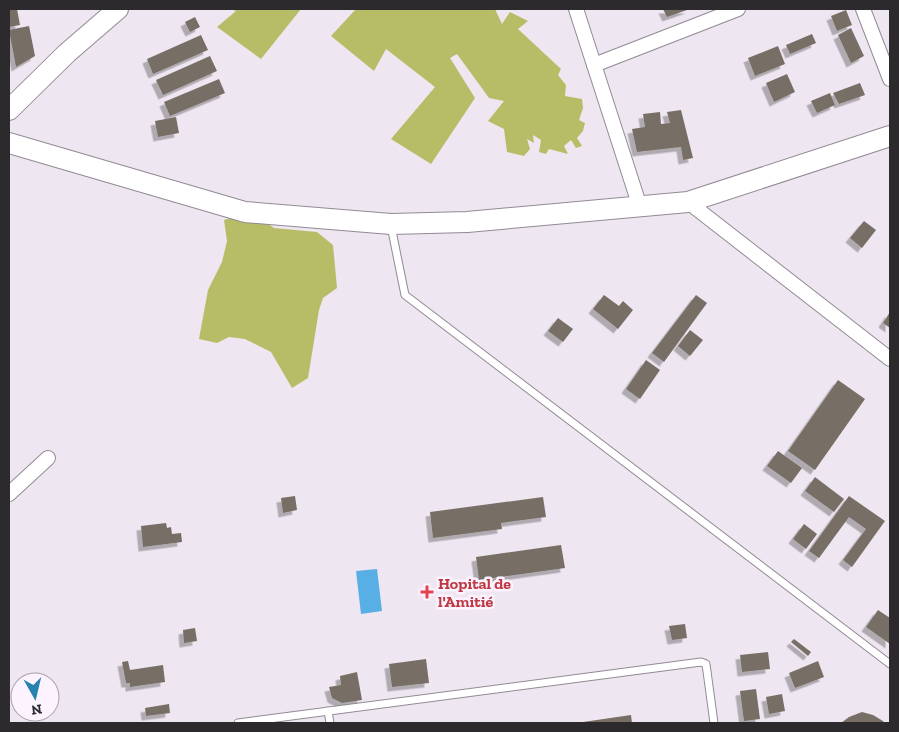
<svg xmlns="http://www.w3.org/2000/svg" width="899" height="732" font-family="'Zilla Slab',serif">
  <defs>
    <filter id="shadow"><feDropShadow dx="-4.5" dy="4.5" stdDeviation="0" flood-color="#0004"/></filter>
  </defs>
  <rect width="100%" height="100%" fill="#eee6f0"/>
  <g fill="#b7bd67">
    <polygon points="231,9 301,9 261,59 217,27 236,11"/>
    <polygon points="356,9 495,9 502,24 510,12 528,21 518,29 561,69 558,75 566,85 565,96 582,99 583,108 579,120 585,123 583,131 577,138 582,146 576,148 571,140 564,146 568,154 549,149 546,154 539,152 541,140 533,135 534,143 527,139 530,149 524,156 507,152 504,129 488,121 504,101 489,98 457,54 450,58 475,98 431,164 391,139 435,87 386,49 374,71 331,36"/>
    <polygon points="251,212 274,228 317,232 333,245 337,288 323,298 319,310 308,378 292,388 271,352 245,339 229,337 217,343 199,339 208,290 222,262 227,241 224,220"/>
  </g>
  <polygon fill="#58afe5" points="377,569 382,611 361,614 356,571"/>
  <g fill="#776e66" filter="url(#shadow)">
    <polygon points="9,9 17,9 20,25 9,27"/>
    <polygon points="663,9 690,9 667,17"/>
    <polygon points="846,10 852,25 837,31 831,16"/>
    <polygon points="195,17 200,27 190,32 185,22"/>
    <polygon points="29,26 35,56 16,67 9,30"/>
    <polygon points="851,28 864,56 851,63 838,35"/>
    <polygon points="812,34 816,43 790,54 786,45"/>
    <polygon points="201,35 208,50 153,74 147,59"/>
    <polygon points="778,46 785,64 755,76 748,58"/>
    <polygon points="210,56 217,71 163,95 156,80"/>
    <polygon points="787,74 795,92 774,102 766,83"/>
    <polygon points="219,79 225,93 170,116 164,102"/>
    <polygon points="860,83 865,95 839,104 833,93"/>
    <polygon points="830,93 835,105 817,113 811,101"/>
    <polygon points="681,110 693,158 683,160 681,147 637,152 632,129 645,127 643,114 660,112 661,124 670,123 667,112"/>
    <polygon points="176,117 179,133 158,137 155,121"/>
    <polygon points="864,221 876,230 862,248 850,238"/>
    <polygon points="604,295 619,306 623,301 633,310 618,329 593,309"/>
    <polygon points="696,295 707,303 664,362 652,353"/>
    <polygon points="890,312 890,328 883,323"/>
    <polygon points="558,318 573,329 563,342 548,331"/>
    <polygon points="690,330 703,340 690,356 678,346"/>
    <polygon points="646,360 660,370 640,399 626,389"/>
    <polygon points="838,380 865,399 815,470 788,451"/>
    <polygon points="778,451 802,468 791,483 767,466"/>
    <polygon points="815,477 844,499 834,512 805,491"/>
    <polygon points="295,496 297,510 283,513 281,498"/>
    <polygon points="849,496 885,521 852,567 843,560 866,529 849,517 819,558 809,551"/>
    <polygon points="543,497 546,517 501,523 502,529 433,538 430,512"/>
    <polygon points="166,523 167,528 171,527 172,534 181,533 182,542 143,547 141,526"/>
    <polygon points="804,524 817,534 806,549 793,539"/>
    <polygon points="561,545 565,568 479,580 476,557"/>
    <polygon points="878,610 890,618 890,644 866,627"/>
    <polygon points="685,624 687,638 672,640 669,626"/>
    <polygon points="195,628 197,641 184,643 183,630"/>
    <polygon points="794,639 811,652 808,656 791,642"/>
    <polygon points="768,652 770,669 742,672 740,655"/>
    <polygon points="426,659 429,683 392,687 389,664"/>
    <polygon points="128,661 130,670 163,665 165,682 130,687 130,683 126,683 122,662"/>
    <polygon points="818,661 824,677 795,688 789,673"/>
    <polygon points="357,672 362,700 342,703 332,698 329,687 341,685 340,676"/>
    <polygon points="756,689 760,719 744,721 740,691"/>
    <polygon points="782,694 785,711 769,714 766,697"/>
    <polygon points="169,704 170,713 146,716 145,708"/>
    <polygon points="862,712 873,715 883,721 884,723 841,723 849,717"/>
    <polygon points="631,715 632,723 584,723 583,722"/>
  </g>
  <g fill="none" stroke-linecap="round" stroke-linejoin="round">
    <defs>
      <g id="lane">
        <polyline points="391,226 405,295 890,664"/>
        <polyline points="328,711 330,723"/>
        <polyline points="238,723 701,662 706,664 714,723"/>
      </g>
      <g id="street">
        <polyline points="576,9 640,207"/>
        <polyline points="863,9 890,79"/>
        <polyline points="594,65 738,9"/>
        <polyline points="688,202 890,359"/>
        <polyline points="9,494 48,458"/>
      </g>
      <g id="secondary">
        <polyline points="9,110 67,53 118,9"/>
        <polyline points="9,143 245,212 391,224 467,222 688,202 890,136"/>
      </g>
    </defs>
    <use href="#lane" stroke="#928a94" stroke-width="9"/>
    <use href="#street" stroke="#928a94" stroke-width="16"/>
    <use href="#secondary" stroke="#928a94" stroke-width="22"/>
    <use href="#lane" stroke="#fff" stroke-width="7"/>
    <use href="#street" stroke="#fff" stroke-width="14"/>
    <use href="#secondary" stroke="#fff" stroke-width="20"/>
  </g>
  <path fill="#e0444e" stroke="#fcf3fe" stroke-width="2" d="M424.5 584.5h5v5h5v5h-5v5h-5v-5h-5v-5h5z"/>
  <g text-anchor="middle" stroke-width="5" stroke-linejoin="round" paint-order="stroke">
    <g font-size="16" font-weight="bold" fill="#be3a42" stroke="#fcf3fe" text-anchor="start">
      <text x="438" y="589">Hopital de<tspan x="438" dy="18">l'Amitié</tspan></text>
    </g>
  </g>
  <rect width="899" height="732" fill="none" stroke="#2d2a2e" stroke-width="20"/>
  <g transform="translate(35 697) rotate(172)"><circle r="24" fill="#fcf3fe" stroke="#a9a3ab"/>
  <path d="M0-4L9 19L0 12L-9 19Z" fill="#2683af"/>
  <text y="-8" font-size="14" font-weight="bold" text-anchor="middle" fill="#2d2a2e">N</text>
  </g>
</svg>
